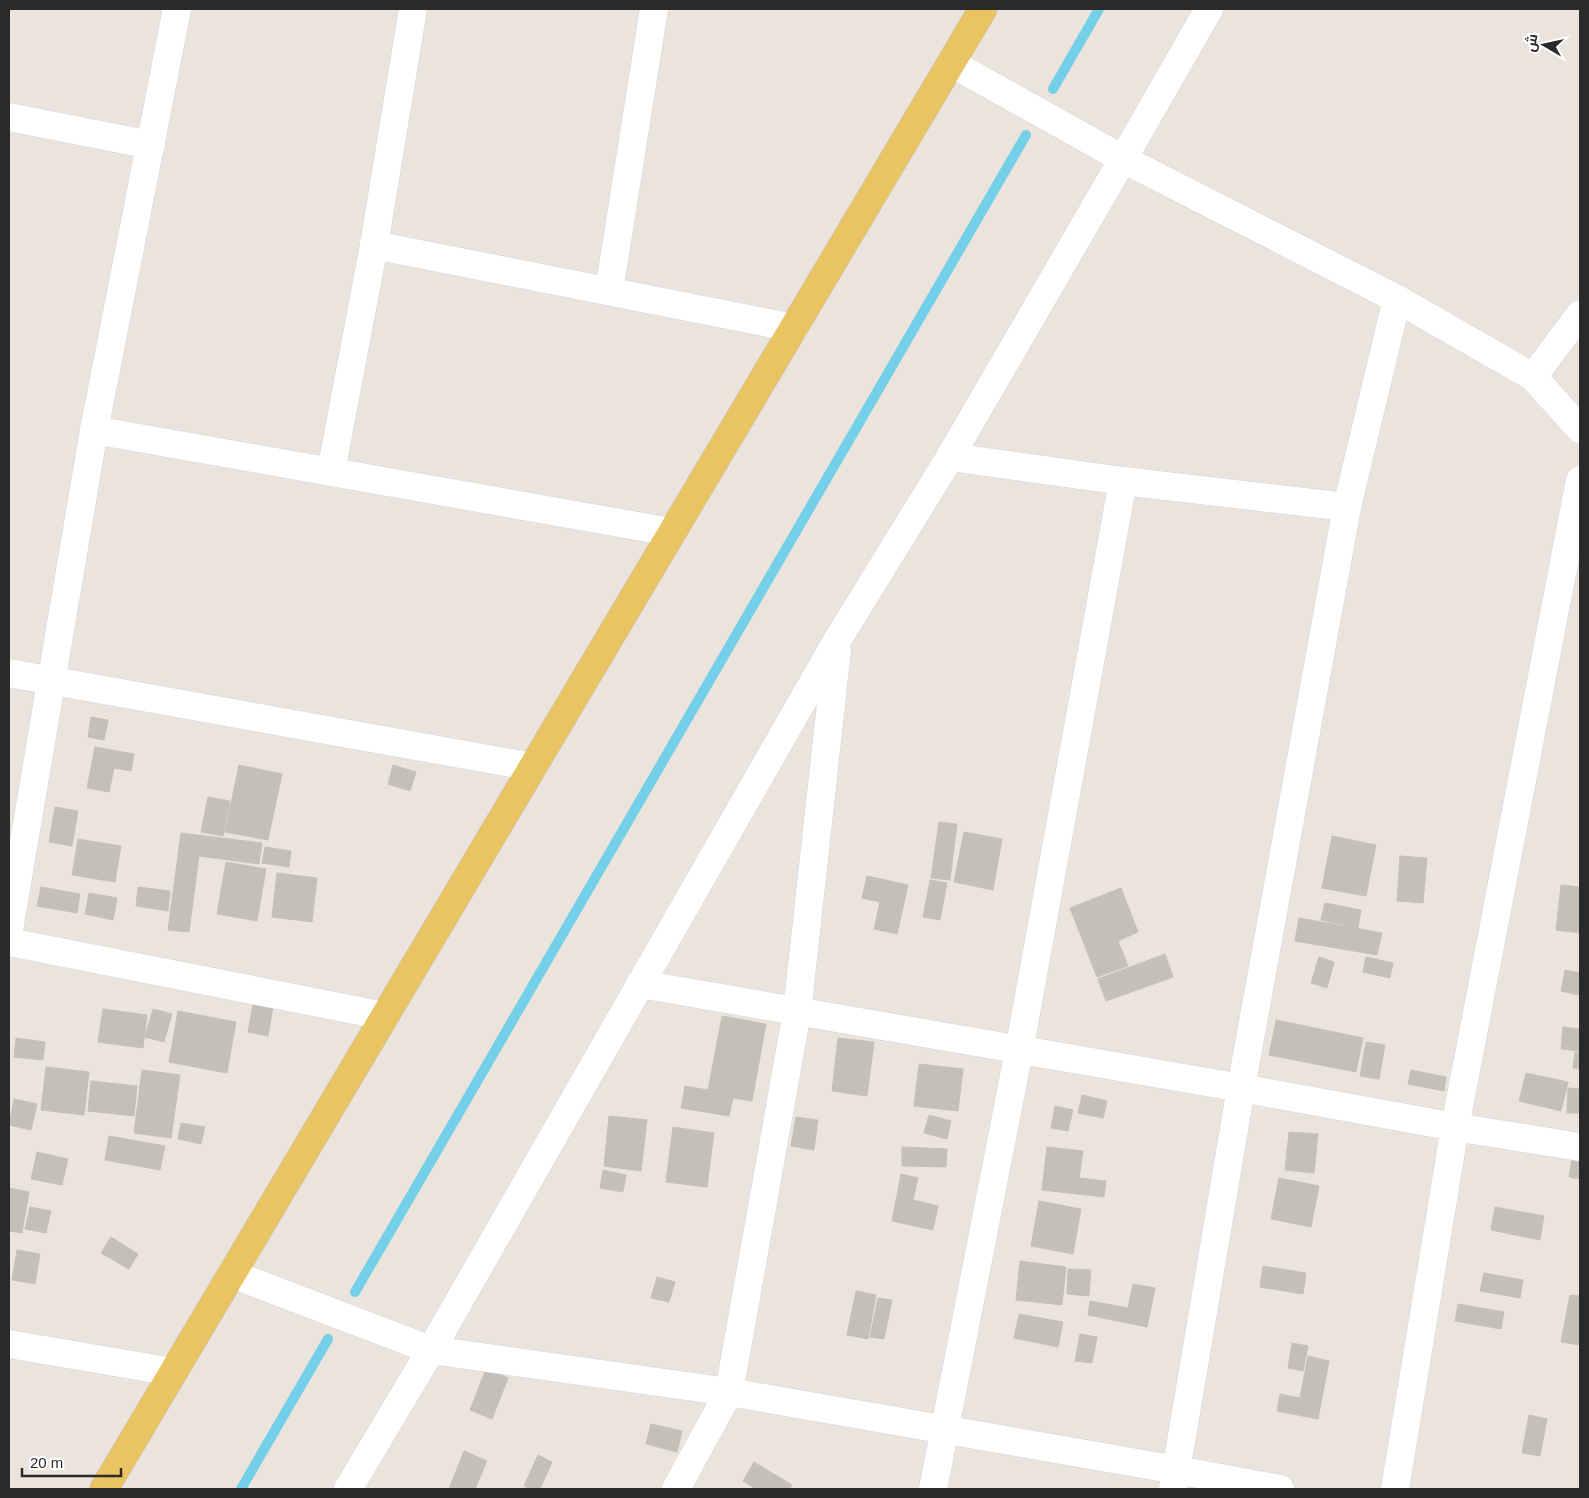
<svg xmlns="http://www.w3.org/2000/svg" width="1589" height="1498" font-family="Helvetica,Cairo,sans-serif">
  <rect width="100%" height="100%" fill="#ebe4dc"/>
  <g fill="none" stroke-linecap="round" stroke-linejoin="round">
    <g stroke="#74cfe9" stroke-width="10">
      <polyline points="1053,89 1099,9"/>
      <polyline points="355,1292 1026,135"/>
      <polyline points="241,1489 328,1339"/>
    </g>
  </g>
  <g fill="#c4bfb8" stroke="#c7c0b6">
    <polygon points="91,717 108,720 104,740 88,737"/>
    <polygon points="95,747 134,754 131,771 114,768 109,792 87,788"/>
    <polygon points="239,765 282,774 268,840 225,832"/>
    <polygon points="393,765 416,772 410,791 388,784"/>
    <polygon points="208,797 230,801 223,836 201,832"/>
    <polygon points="55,807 78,811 72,846 49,842"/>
    <polygon points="939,822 957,824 950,880 931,878"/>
    <polygon points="964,832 1002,839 993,890 954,882"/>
    <polygon points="181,833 262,843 259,864 199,856 189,932 168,930"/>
    <polygon points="1332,836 1376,845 1366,896 1322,888"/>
    <polygon points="78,839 121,846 115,882 72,875"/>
    <polygon points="265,847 291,851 289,867 262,863"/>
    <polygon points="1400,856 1427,858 1423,903 1397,901"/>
    <polygon points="226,862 266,869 257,921 217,914"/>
    <polygon points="277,873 317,878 312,922 272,917"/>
    <polygon points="867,876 908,885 897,934 874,929 880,902 862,898"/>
    <polygon points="930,880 947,883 940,920 923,917"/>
    <polygon points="1561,885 1580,887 1580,933 1556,930"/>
    <polygon points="41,887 80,894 77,913 37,906"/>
    <polygon points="138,887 170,891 168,911 136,906"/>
    <polygon points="1121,888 1138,932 1118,941 1128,966 1097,977 1070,908"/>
    <polygon points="89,893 117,898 113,920 85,914"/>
    <polygon points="1325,903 1361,910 1358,928 1321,920"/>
    <polygon points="1299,918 1382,933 1377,955 1295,941"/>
    <polygon points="1165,954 1173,977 1106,1001 1098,979"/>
    <polygon points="1319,957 1334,962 1327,988 1311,983"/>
    <polygon points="1366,957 1393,963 1390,978 1363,972"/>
    <polygon points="1565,970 1580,973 1579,995 1561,991"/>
    <polygon points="253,1004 273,1007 268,1036 248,1032"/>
    <polygon points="103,1009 147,1015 143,1048 98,1042"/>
    <polygon points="153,1009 172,1014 164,1042 145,1037"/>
    <polygon points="178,1011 236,1022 227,1073 169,1062"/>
    <polygon points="722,1016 766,1024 752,1101 733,1098 729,1116 681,1108 685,1086 708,1090"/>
    <polygon points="1276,1020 1363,1038 1356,1072 1269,1055"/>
    <polygon points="1563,1027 1580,1029 1580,1051 1561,1049"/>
    <polygon points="16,1038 45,1042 43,1060 14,1057"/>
    <polygon points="838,1038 874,1042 867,1096 832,1091"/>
    <polygon points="1366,1042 1385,1045 1379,1079 1360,1076"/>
    <polygon points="1575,1052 1580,1053 1580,1069 1573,1068"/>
    <polygon points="919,1064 963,1069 958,1111 914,1106"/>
    <polygon points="46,1067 89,1072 84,1115 41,1110"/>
    <polygon points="142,1070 180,1075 171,1138 134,1133"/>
    <polygon points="1411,1070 1446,1077 1444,1091 1408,1084"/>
    <polygon points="1526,1073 1568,1082 1561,1111 1519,1101"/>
    <polygon points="91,1081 137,1086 134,1116 88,1111"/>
    <polygon points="1568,1088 1580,1089 1580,1113 1567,1113"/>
    <polygon points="1082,1095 1107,1101 1103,1118 1078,1113"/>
    <polygon points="14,1099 37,1104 31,1130 9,1125"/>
    <polygon points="1055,1106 1073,1110 1068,1131 1051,1128"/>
    <polygon points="929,1115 951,1121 947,1139 924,1133"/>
    <polygon points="609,1116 647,1120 641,1171 604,1166"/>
    <polygon points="796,1117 818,1120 814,1150 791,1146"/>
    <polygon points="181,1123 205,1127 201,1144 178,1139"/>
    <polygon points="673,1127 714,1133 707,1187 666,1182"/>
    <polygon points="1289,1132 1318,1134 1314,1173 1285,1170"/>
    <polygon points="109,1136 165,1146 160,1170 105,1160"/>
    <polygon points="902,1147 947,1149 946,1167 902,1166"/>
    <polygon points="1047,1147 1083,1151 1079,1178 1106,1181 1104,1197 1042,1190"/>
    <polygon points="37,1152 68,1159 62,1185 31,1179"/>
    <polygon points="1572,1160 1580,1161 1580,1179 1569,1177"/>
    <polygon points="603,1170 626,1175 623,1192 600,1188"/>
    <polygon points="901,1174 918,1178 913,1200 938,1206 933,1230 892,1221"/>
    <polygon points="1279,1178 1319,1186 1311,1227 1271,1219"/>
    <polygon points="9,1188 29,1192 22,1233 9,1231"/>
    <polygon points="1039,1201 1081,1209 1073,1254 1031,1246"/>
    <polygon points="30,1207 51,1211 46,1233 25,1229"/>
    <polygon points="1495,1207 1544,1216 1540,1240 1491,1230"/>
    <polygon points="111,1237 138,1254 129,1269 101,1253"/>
    <polygon points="17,1250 40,1254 35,1284 12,1280"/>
    <polygon points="1020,1261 1066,1267 1062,1305 1016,1300"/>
    <polygon points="1263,1266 1306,1273 1303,1294 1260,1287"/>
    <polygon points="1068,1269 1091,1270 1089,1296 1067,1294"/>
    <polygon points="1484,1273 1523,1280 1520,1298 1480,1291"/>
    <polygon points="657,1277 675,1282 669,1302 651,1298"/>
    <polygon points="1133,1284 1155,1288 1147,1327 1088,1315 1090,1301 1128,1308"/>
    <polygon points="856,1291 876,1295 868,1339 847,1335"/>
    <polygon points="1570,1295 1580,1296 1580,1345 1561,1342"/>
    <polygon points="878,1298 892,1300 884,1339 870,1337"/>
    <polygon points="1458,1304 1504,1312 1501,1329 1455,1321"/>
    <polygon points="1019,1314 1063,1322 1058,1347 1014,1338"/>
    <polygon points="1080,1334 1097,1337 1092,1363 1075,1361"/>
    <polygon points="1292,1343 1308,1346 1303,1371 1288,1368"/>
    <polygon points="1308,1356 1329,1361 1318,1419 1277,1411 1280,1394 1300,1398"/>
    <polygon points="486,1369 508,1378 492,1419 470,1410"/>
    <polygon points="1529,1415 1547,1419 1540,1456 1522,1453"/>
    <polygon points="651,1424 682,1431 677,1452 646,1444"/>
    <polygon points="464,1451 487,1461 475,1489 449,1489"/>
    <polygon points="538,1455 552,1462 540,1489 531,1489 524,1486"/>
    <polygon points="754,1462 792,1485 789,1489 756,1489 743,1481"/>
  </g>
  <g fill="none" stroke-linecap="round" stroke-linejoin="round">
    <defs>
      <g id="minor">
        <polyline points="951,63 1123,159 1397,299 1533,377 1580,429"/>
        <polyline points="9,117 151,145"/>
        <polyline points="374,245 794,328"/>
        <polyline points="609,291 654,9"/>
        <polyline points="1533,377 1580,314"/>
        <polyline points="94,430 671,532"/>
        <polyline points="950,457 1123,481 1347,507"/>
        <polyline points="331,472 374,245 413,9"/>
        <polyline points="9,673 533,767"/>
        <polyline points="9,930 94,430 177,9"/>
        <polyline points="9,942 385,1016"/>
        <polyline points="640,984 1241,1088 1455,1127 1580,1147"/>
        <polyline points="232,1274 431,1350 729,1392 1177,1470 1280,1489"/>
        <polyline points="9,1344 173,1372"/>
        <polyline points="348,1489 431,1350 838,639 950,457 1123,159 1209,9"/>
        <polyline points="676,1489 729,1392 797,1012 837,650"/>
        <polyline points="933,1489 1019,1051 1123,481"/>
        <polyline points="1173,1489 1241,1088 1347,507 1397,299"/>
        <polyline points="1395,1489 1455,1127 1580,480"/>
      </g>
      <polyline id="primary" points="104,1489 983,9"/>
    </defs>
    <use href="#minor" stroke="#d2d6e2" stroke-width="29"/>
    <use href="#primary" stroke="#c3c3c3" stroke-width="29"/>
    <use href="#minor" stroke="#fff" stroke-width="28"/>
    <use href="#primary" stroke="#eac463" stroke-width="28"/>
  </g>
  <rect width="1589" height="1498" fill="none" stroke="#2a2a2a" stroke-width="20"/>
  <g transform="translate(1544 45) rotate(279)" stroke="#ffffff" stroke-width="4" paint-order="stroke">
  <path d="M0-4L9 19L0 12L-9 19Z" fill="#2a2a2a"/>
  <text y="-8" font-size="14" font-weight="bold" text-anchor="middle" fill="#2a2a2a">ش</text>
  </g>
  <path d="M22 1468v8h99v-8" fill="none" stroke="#2a2a2a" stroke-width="2.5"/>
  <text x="30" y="1468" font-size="15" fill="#2a2a2a" stroke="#ffffff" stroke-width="4" paint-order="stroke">20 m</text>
</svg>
